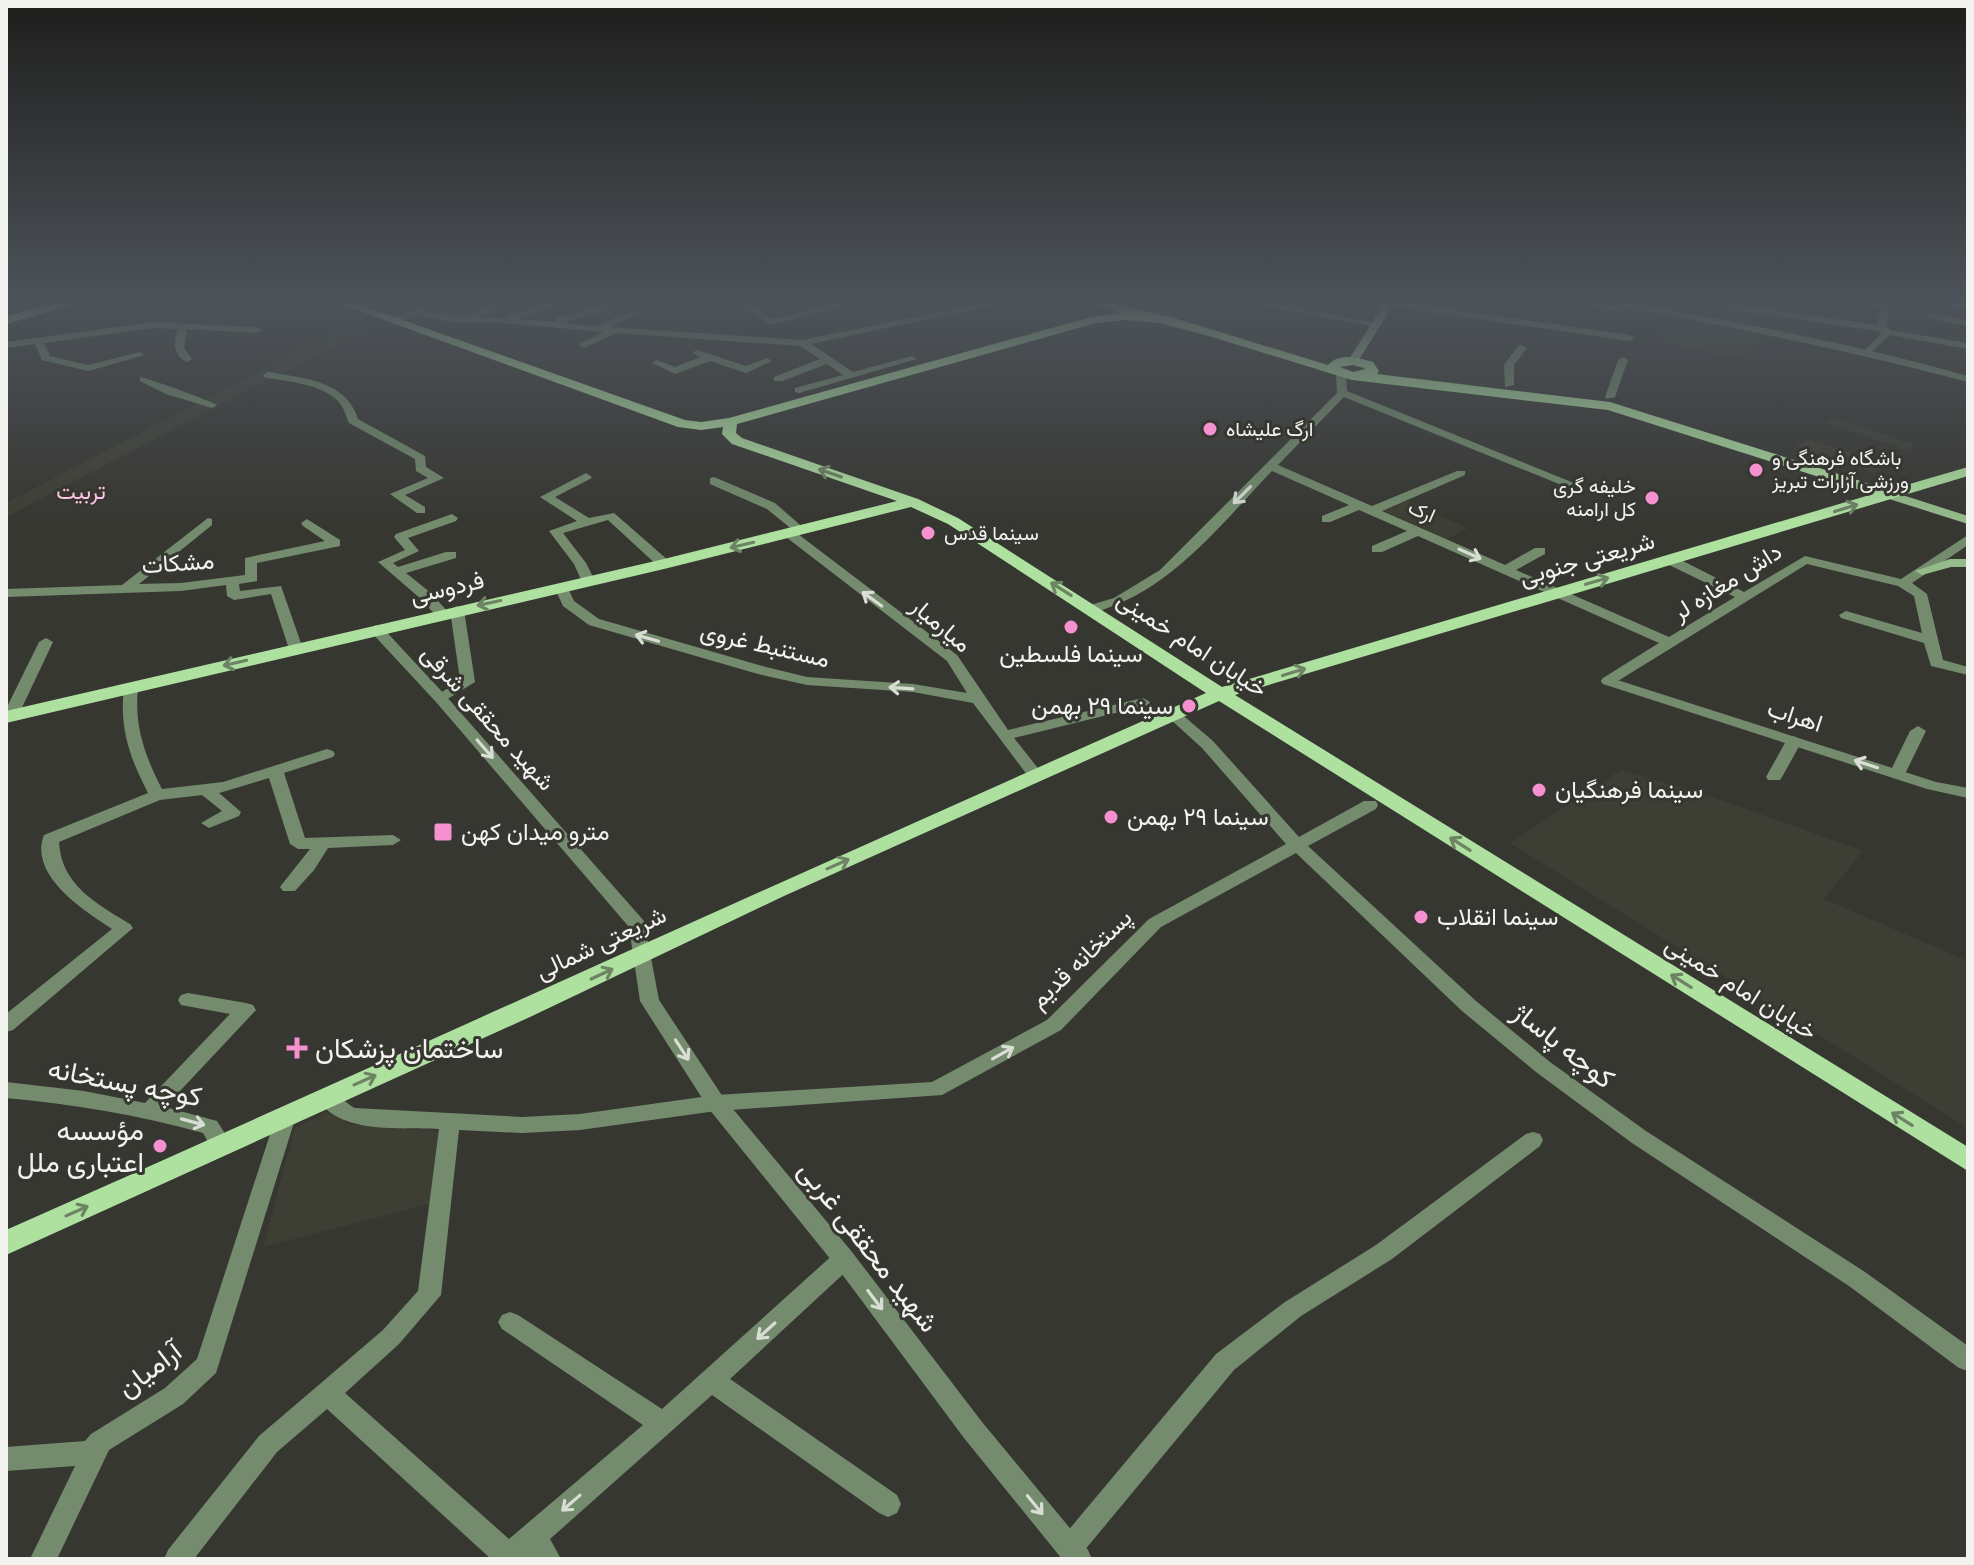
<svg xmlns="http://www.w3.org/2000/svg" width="1974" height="1565" font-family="'Public Sans',Vazirmatn,sans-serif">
  <rect width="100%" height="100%" fill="#373732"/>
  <g fill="#3e3f34">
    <polygon points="856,307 903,319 844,333 822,315"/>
    <polygon points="1669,317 1768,334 1739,358 1658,341"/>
    <polygon points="354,322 369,327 6,517 6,503"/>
    <polygon points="1834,418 1835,418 1916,445 1907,450 1825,423"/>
    <polygon points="1809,439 1887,465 1875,473 1796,446"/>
    <polygon points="1405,500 1468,528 1446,539 1381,510"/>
    <polygon points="1621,770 1701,793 1863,851 1824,899 1968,961 1968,1128 1510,843"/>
    <polygon points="327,1112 349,1124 445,1132 440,1201 263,1247 295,1128"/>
  </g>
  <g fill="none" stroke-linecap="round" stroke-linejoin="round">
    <g fill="#748c6d" fill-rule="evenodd">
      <polygon points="483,302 496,302 502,306 481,317 509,318 510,315 551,302 566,302 518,319 554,322 555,319 610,303 615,306 613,308 563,323 596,326 636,309 639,310 639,314 610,327 802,340 990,302 1009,302 811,344 853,372 912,356 917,359 799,393 795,392 795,388 843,375 827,364 782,381 774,381 774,377 820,359 800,346 616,333 584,348 579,345 581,343 604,332 503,323 452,322 418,315 393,323 388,320 418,309 467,316 489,306"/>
      <polygon points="690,302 703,302 694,306"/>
      <polygon points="733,302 745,302 773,319 844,302 861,302 772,325"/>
      <polygon points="1244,302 1265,302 1381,324 1376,327"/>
      <polygon points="1402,302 1630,335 1635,338 1630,341 1389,306 1384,303"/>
      <polygon points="1721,302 1877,325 1881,309 1855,302 1875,302 1891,307 1886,327 1891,330 1968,343 1968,349 1890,335 1870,353 1865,350 1882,333 1878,331 1727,309 1724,308"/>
      <polygon points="1930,313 1968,320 1968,326 1927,318 1925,316"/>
      <path d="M154,322L258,327L263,330L258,333L187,329L184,348L192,359L187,362C173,356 173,342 178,329L154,328L44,343L50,356L88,365L140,352L145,355L88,371L42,360L35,344L6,348V342Z"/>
      <polygon points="1522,345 1527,348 1514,365 1514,385 1505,387 1504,365 1518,346"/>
      <polygon points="697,350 746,366 767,358 772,361 746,373 710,361 675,374 652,363 657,360 675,367 700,357 692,353"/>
      <polygon points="1623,357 1628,360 1615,397 1606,399 1605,397 1618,360"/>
      <path d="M1341,371L1346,374L1347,391L1574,483L1568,487L1564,486L1344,397L1278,465L1372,506L1457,471H1465V475L1382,511L1505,565L1535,548H1545V554L1516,570L1669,637L1735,597L1665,563V557H1675L1744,592L1805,556L1901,579L1968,535V545L1912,583L1927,594L1943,660L1968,667V675L1931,666L1924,643L1841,618L1839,615L1846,611L1922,633L1914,596L1898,586L1807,564L1613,684H1603L1601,681L1603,678L1659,643L1418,536L1382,552H1372V546L1407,531L1359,510L1330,522H1322V516L1349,505L1272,471C1219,526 1169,593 1092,613L1087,612V606L1114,598L1160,570L1337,393L1336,374Z"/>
      <path d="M268,372C303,378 346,380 358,419L425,456L426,467L444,478L405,495L425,507V513H417L390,494L428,478L416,471L415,459L349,423C346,416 344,407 338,401C319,383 288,382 264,377L263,375Z"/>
      <path d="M140,377C145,377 211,401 217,405L212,408L166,394L140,381Z"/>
      <polygon points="586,473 592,477 590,479 555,497 589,518 614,513 669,561 669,567 659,567 608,520 563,533 586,563 595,581 593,584 583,584 574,564 549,531 577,521 540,497"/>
      <polygon points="714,477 775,503 807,531 798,534 957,655 1008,730 1143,698 1150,702 1148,705 1014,738 1045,777 1037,782 1031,780 973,703 913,692 807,685 758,674 589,625 563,606 554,587 561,583 566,584 574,601 599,619 766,667 807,677 913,684 967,693 947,661 786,537 786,531 794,531 767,509 710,484 710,478"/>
      <polygon points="452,514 458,518 456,521 408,538 419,551 393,563 398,567 446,552 456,552 456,558 406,573 431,593 447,611 449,614 442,618 437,617 421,599 378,562 405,550 394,537 396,534"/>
      <polygon points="208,518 212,519 212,525 139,584 181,583 245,575 245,558 325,541 303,526 301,523 307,519 340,540 340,546 257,563 257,581 239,584 240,591 281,586 303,649 301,652 296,653 289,649 271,594 234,600 227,596 226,585 181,591 6,597 6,589 122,585"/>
      <polygon points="457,606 464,610 475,682 441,703 434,699 436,696 460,680 450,610"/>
      <polygon points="46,638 53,642 18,716 15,719 6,720 6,709 39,642"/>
      <path d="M131,684L138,688C134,726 145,756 162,789L223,782L327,749L333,751L335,754L333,757L284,773L305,838L393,835L401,840L393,845L328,848L314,870L295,891H283L280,887L283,883L310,849H298L290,844L269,778L219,793L241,812L239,816L209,828L201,823L222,811L202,795L160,800L59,842C61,885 97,904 130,924L133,928L13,1030L6,1032V1014L112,929C84,911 28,875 44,835L148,793C130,758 119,728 124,688Z"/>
      <path d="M1174,710L1179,712L1213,741L1299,837L1364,801H1376L1378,805L1376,809L1308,846L1476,1001L1550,1062L1646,1131L1865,1272L1968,1346V1371L1959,1368L1849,1286L1632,1143L1536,1072L1462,1011L1296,853L1161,927L1061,1030L942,1095L716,1111L580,1130L522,1133L459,1130L441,1295L399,1344L345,1393L509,1539L643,1425L502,1329L498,1322L502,1315L510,1312L518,1315L662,1409L836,1252L844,1249L852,1252L855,1259L852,1266L730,1379L897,1495L901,1504L897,1513L888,1517L879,1513L712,1395L550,1539L561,1559H532L530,1557L527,1559H491L327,1409L277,1452L194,1559H164L168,1550L259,1436L383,1330L418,1291L439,1129C401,1127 337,1135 317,1097L320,1091C336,1086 342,1102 355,1108L522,1117L580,1114L716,1095L932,1082L1047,1020L1149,919L1286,844L1202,748L1169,718L1166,715Z"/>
      <polygon points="1918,726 1926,731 1905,774 1897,779 1891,777 1889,774 1910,731"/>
      <polygon points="1794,736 1802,741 1782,777 1780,780 1768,780 1766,777 1786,741"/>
      <path d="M188,993L246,1003L253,1005L256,1010L165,1107L217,1121L233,1146L229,1152C214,1157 210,1145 203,1133C138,1115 73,1104 6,1098V1082L84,1091L145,1103L230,1014L181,1005L178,1000L181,995Z"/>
      <polygon points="286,1108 293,1110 296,1116 216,1373 183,1404 109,1450 57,1559 30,1559 75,1466 6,1471 6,1447 85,1441 91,1434 165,1388 197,1359 276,1116 279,1110"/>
      <polygon points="1533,1132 1540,1134 1543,1140 1540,1146 1392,1259 1301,1316 1234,1370 1079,1557 1061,1557 1057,1548 1061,1539 1216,1354 1285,1302 1376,1245 1526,1134"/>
    </g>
    <g fill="#748c6d" fill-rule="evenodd">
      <path d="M1567,302L1618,306L1627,302C1742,323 1856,344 1968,376V382C1855,352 1743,329 1628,308L1619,312Z"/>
      <polygon points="376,625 381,626 446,696 644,921 659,1000 723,1097 852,1252 982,1422 1088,1550 1092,1559 1062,1559 964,1438 836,1266 709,1109 640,1001 629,927 436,702 371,632 369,629"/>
      <polygon points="1608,677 1936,782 1968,788 1968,798 1927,789 1603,684 1601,681 1603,678"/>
    </g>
    <g fill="#95bb8a" fill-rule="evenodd">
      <polygon points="1385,302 1395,302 1357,363 1349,363 1348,361"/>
      <polygon points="1890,491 1968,516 1968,524 1886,498 1884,495"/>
      <polygon points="1950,559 1968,559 1968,567 1951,567 1922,575 1915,571"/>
    </g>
    <g fill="#aee0a0" fill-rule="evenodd">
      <polygon points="62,302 82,302 6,324 6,316"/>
      <path d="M335,302H352L685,420L701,422L729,418L1091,317L1121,313L1087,302H1107L1171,317L1328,365C1340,352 1358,358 1373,362L1379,371L1377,374L1610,402L1889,490L1968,467V476L1235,695L1968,1147V1171L1219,701L784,896L530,1017L6,1255V1230C407,1052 805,870 1206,693L948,524L911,507L664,569L6,723V711L664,559L897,501L732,444L722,434L723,427L701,430L678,427ZM1124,320L1160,323L1209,336L1352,380L1608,410L1873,494L1222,687L958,518L918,499L742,438L736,433L737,424L1096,323ZM1353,365L1364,368L1365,369L1353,372L1340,367Z"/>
      <polygon points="1942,302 1968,302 1968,310 1944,304"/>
    </g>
  </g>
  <defs><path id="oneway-shaft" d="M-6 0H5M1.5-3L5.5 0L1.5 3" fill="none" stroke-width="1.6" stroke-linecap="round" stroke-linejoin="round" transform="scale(2)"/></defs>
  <g stroke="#6d8364">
    <use href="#oneway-shaft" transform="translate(830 473) rotate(-161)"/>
    <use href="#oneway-shaft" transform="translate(1846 508) rotate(-17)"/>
    <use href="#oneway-shaft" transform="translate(742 545) rotate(167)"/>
    <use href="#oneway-shaft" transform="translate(1597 581) rotate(-16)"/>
    <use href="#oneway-shaft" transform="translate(1061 589) rotate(-148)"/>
    <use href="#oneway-shaft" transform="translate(489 603) rotate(168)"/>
    <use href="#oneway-shaft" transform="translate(235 663) rotate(167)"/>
    <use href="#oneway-shaft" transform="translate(1294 672) rotate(-17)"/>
    <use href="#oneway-shaft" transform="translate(1460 844) rotate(-148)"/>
    <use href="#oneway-shaft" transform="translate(838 864) rotate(-24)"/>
    <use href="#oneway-shaft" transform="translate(602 974) rotate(-25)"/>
    <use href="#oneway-shaft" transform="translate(1681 981) rotate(-148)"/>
    <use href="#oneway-shaft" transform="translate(365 1080) rotate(-24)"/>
    <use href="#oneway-shaft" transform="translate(1902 1119) rotate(-148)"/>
    <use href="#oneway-shaft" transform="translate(77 1211) rotate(-24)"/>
  </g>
  <g stroke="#d9ded5">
    <use href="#oneway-shaft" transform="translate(1242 495) rotate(135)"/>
    <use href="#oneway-shaft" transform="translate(1470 554) rotate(24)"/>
    <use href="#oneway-shaft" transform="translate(872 599) rotate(-144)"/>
    <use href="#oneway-shaft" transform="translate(647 638) rotate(-164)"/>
    <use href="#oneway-shaft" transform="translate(901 688) rotate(-176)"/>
    <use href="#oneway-shaft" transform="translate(485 749) rotate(49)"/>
    <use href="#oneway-shaft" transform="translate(1866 764) rotate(-162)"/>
    <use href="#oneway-shaft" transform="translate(682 1050) rotate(57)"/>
    <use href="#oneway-shaft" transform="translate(1003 1053) rotate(-29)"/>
    <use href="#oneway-shaft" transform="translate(193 1122) rotate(15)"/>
    <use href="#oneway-shaft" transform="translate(875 1300) rotate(53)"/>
    <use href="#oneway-shaft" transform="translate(766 1331) rotate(138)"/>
    <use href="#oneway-shaft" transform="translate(571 1503) rotate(139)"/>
    <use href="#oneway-shaft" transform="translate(1035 1505) rotate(51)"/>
  </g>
  <linearGradient id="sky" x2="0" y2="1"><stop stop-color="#1e1e1c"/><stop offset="0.58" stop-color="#4d535a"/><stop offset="1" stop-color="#4d535a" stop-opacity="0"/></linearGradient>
  <rect width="1974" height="521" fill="url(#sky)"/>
  <g fill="#f590d1" stroke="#373732" stroke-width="3">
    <circle cx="1210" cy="429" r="8"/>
    <circle cx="1756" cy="470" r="8"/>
    <circle cx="1652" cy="498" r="8"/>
    <circle cx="928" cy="533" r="8"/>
    <circle cx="1071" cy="627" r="8"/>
    <circle cx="1189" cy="706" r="8"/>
    <circle cx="1539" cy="790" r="8"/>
    <circle cx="1111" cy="817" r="8"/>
    <rect x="433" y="822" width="20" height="20" rx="4"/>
    <circle cx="1421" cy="917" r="8"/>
    <path d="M293 1036h8v8h8v8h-8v8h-8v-8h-8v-8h8z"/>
    <circle cx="160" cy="1146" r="8"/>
  </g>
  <g text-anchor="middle" stroke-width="6" stroke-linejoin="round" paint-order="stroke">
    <g font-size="20" fill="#f2f2ef" stroke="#373732" text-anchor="start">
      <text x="1226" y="436">ارگ علیشاه</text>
      <text x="1772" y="465">باشگاه فرهنگی و<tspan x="1772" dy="23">ورزشی آرارات تبریز</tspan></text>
      <text x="1636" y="493" text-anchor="end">خلیفه گری<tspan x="1636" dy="23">کل ارامنه</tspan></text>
      <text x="944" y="540">سینما قدس</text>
    </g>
    <g font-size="20" fill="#f2f2ef" stroke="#373732">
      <text transform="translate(1422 511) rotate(24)" y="7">ارک</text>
    </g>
    <g font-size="22" fill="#fec4e7" stroke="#373732">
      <text x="81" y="499">تربیت</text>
    </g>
    <g font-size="24" fill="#f2f2ef" stroke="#373732">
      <text transform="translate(1587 559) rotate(-16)" y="8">شریعتی جنوبی</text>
      <text transform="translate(178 563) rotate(-4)" y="8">مشکات</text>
      <text transform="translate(1727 582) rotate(-32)" y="8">داش مغازه لر</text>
      <text transform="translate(447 588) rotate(-13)" y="8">فردوسی</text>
      <text transform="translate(941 625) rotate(40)" y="8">میارمیار</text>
      <text transform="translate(1192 644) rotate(33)" y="8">خیابان امام خمینی</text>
      <text transform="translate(765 645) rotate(13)" y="8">مستنبط غروی</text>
      <text transform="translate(1795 716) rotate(18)" y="8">اهراب</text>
      <text transform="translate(488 718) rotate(48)" y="8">شهید محققی شرقی</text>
      <text transform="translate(601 943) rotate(-25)" y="8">شریعتی شمالی</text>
      <text transform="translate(1081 959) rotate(-44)" y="8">پستخانه قدیم</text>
      <text transform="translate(1741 988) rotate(32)" y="8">خیابان امام خمینی</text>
    </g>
    <g font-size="24" fill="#f2f2ef" stroke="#373732" text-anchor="start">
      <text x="1071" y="662" text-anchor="middle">سینما فلسطین</text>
      <text x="1173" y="714" text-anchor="end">سینما ٢٩ بهمن</text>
      <text x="1555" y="798">سینما فرهنگیان</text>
      <text x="1127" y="825">سینما ۲۹ بهمن</text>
      <text x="461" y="840">مترو میدان کهن</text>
      <text x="1437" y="925">سینما انقلاب</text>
    </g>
    <g font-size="28" fill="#f2f2ef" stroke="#373732">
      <text transform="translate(1564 1045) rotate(38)" y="10">کوچه پاساژ</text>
      <text transform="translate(125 1082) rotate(11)" y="10">کوچه پستخانه</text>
      <text transform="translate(869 1246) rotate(52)" y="10">شهید محققی غربی</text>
      <text transform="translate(149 1369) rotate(-37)" y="10">آرامیان</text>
    </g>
    <g font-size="28" fill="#f2f2ef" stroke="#373732" text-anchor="start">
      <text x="315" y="1058">ساختمان پزشکان</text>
      <text x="144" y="1140" text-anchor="end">مؤسسه<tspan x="144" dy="32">اعتباری ملل</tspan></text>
    </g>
  </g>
  <rect width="1974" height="1565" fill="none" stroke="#f2f2ef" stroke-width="16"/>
</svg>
